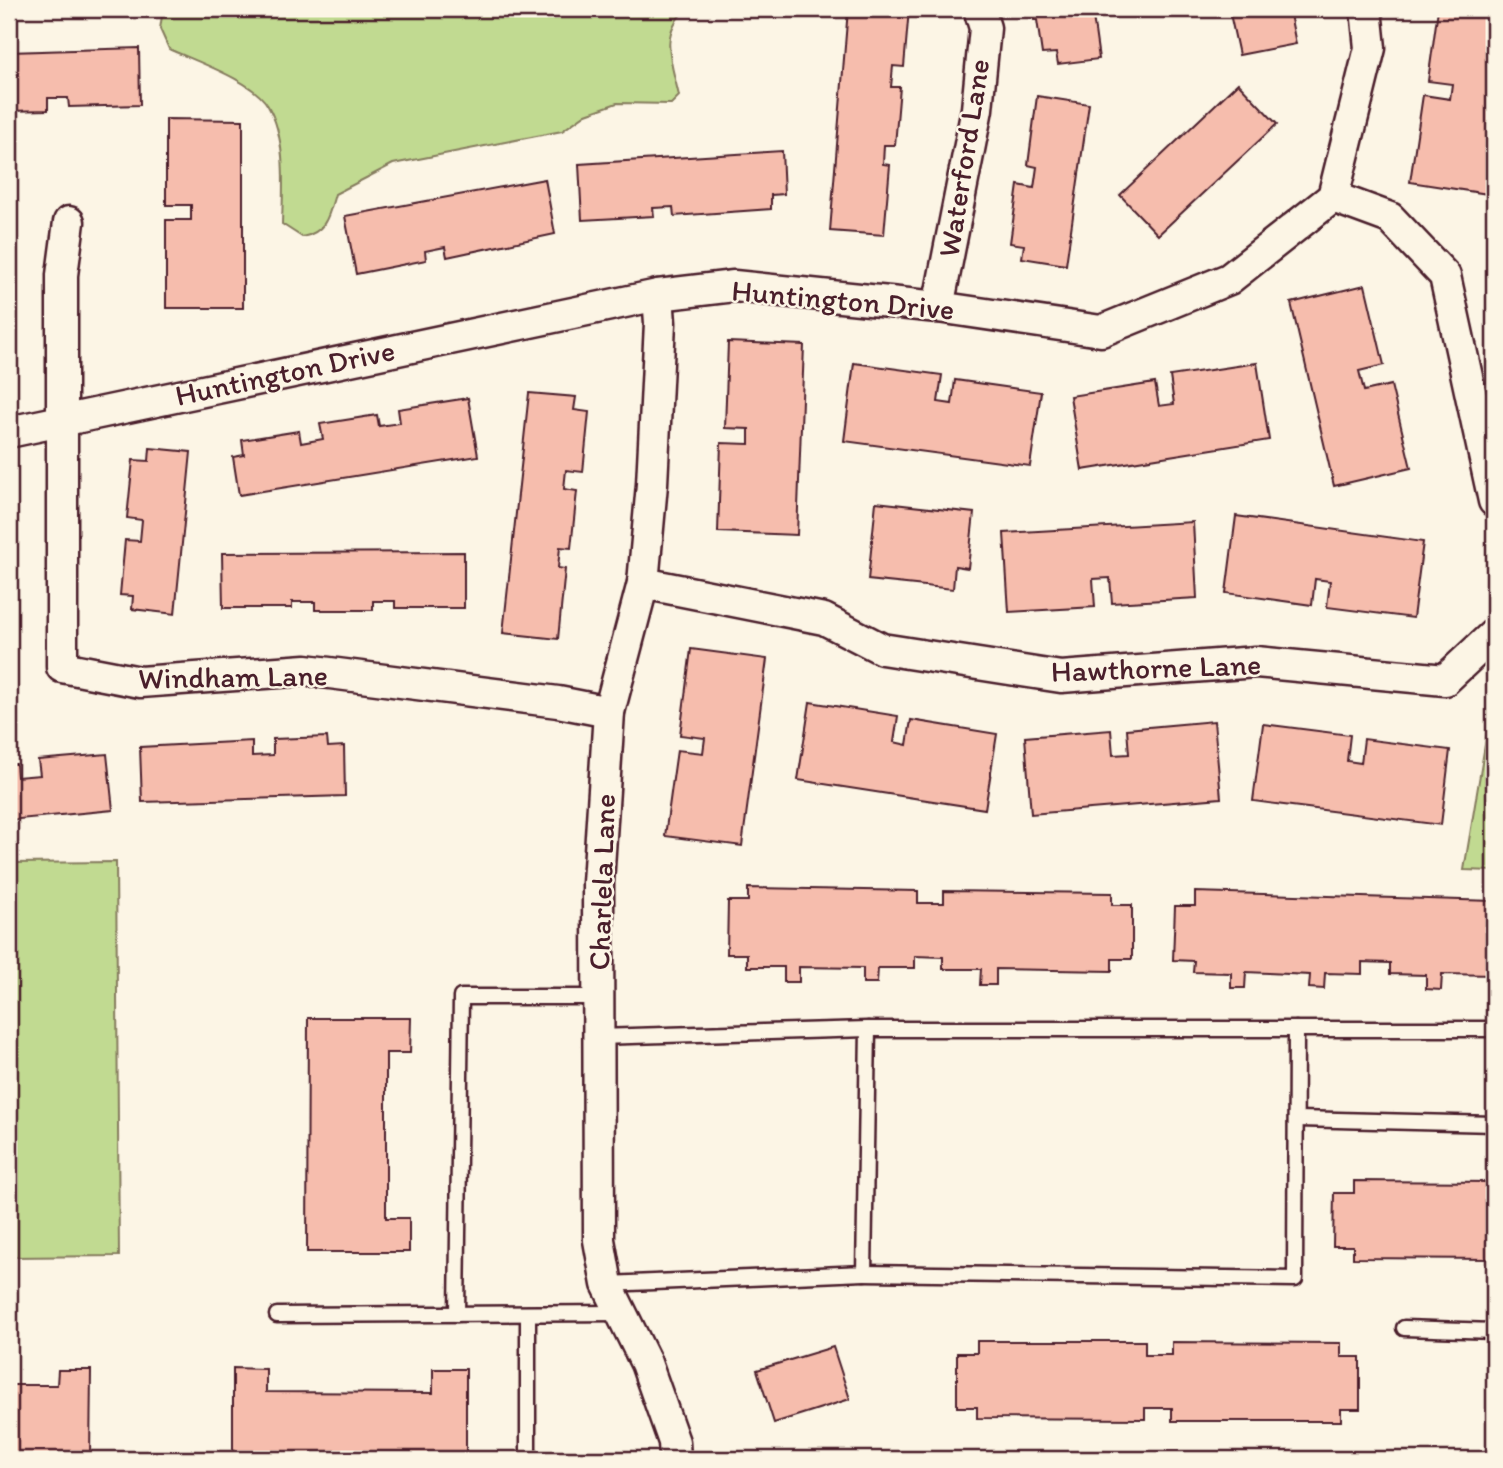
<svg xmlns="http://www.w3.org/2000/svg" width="1503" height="1468" font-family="Itim,sans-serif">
  <rect width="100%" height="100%" fill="#fcf5e5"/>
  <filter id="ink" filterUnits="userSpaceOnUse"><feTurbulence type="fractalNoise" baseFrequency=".0143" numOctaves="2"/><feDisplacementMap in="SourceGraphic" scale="14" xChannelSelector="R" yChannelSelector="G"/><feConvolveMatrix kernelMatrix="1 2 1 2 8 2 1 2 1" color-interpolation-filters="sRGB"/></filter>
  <g filter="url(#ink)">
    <g fill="#c1da91" stroke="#867c5e" stroke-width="2">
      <path d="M163,9H686C658,35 672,63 679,96L671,104L617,103L586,114L562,131L393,164L335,194C329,215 326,233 302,237L282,224C283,187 287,139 268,106C254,81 195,61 169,49L160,29Z"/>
      <polygon points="1494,714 1494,871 1464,870 1490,715"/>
      <polygon points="116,862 119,1256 9,1257 9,863"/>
    </g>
    <g fill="#f6bdad" stroke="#4a1f2b" stroke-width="2">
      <polygon points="848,9 909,9 904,67 893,66 891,87 900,87 895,145 884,145 883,164 890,165 884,235 830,231"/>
      <polygon points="1032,9 1092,9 1099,59 1058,64 1056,53 1042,54 1037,20 1034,20"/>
      <polygon points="1229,9 1289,9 1296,44 1239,55"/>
      <polygon points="1438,9 1494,9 1494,153 1488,194 1410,182 1423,95 1450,99 1452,84 1428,81"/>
      <polygon points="139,48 140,105 69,107 68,98 48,98 48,110 9,111 9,52"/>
      <polygon points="1238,83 1277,124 1158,235 1120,195"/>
      <polygon points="1037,96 1089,104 1066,265 1022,258 1024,245 1010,243 1018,185 1034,188 1037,167 1028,165"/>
      <polygon points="166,119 243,120 243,308 166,308 166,220 191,220 191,205 166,205"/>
      <polygon points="782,151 784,194 771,195 771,209 674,216 673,207 653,208 654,216 582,220 579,164"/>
      <polygon points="545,179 555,234 447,257 445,247 425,251 426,260 356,274 345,216"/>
      <polygon points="1365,285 1384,365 1359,371 1364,391 1391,385 1411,468 1334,486 1291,303"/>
      <polygon points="728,342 804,345 797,535 718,532 721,443 749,444 749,429 725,428"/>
      <polygon points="854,363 942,375 938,402 952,404 955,380 1041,392 1030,466 844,441"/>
      <polygon points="1257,363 1269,440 1082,470 1070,396 1155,383 1159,406 1174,404 1170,376"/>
      <polygon points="529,393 576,397 574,410 589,412 583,472 566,470 564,489 577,491 571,548 560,547 558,568 565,569 558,639 503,633"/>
      <polygon points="468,398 478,456 239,495 233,457 244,455 242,440 299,431 301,443 323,439 320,424 377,415 379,426 400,423 398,409"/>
      <polygon points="150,448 191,452 175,614 132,609 133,596 120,595 125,540 140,541 142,520 127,518 133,460 149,461"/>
      <polygon points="876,502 974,513 968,568 955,566 953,589 868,580"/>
      <polygon points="1236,516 1423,542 1413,618 1327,607 1330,581 1315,579 1312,605 1226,593"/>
      <polygon points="1193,522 1197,598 1112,603 1110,578 1093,579 1095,607 1009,612 1004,533"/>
      <polygon points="464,552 464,608 395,608 395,601 373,601 373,610 315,610 315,602 292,602 292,608 223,608 222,553"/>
      <polygon points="691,649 767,659 742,846 665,836 677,750 703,753 705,738 680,735"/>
      <polygon points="810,702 898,716 894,742 907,745 911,720 997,734 985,809 798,780"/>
      <polygon points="1214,721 1221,798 1031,814 1025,737 1111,730 1113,755 1129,754 1127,729"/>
      <polygon points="1263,724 1350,735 1347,761 1361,763 1364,739 1450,750 1441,825 1253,801"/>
      <polygon points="327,737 328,747 344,746 345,796 142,802 140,747 252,741 252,756 273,755 273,739"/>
      <polygon points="107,754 113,810 9,820 9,764 16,764 17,777 40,775 38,760"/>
      <polygon points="748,888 918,891 918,903 944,903 944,891 1112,893 1112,905 1132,905 1132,959 1112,959 1112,971 996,969 996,985 980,985 981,969 943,969 943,957 915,956 915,968 878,968 877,983 863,983 863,968 799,967 799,982 784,982 784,967 747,967 747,954 727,954 728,901 748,901"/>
      <polygon points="1195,892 1494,901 1494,975 1442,974 1441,990 1426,989 1426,975 1390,974 1390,963 1362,962 1362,974 1325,973 1324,989 1309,988 1310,975 1246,972 1245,988 1231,988 1231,973 1193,972 1194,961 1173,960 1175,906 1195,906"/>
      <polygon points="308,1018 411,1018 410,1053 386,1053 386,1218 409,1218 409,1252 307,1252"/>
      <polygon points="1354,1181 1494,1182 1494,1259 1353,1258 1353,1246 1333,1246 1334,1193 1354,1193"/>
      <polygon points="977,1341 1145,1341 1145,1355 1172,1355 1172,1342 1341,1343 1341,1357 1360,1357 1360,1409 1341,1409 1341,1421 1172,1421 1172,1408 1145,1408 1145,1419 977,1418 977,1407 957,1407 957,1353 977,1353"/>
      <polygon points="833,1347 850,1399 774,1423 757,1370"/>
      <polygon points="233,1368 266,1369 266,1392 433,1393 433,1369 466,1369 466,1459 233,1459"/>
      <polygon points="58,1370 91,1370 90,1459 9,1459 9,1385 57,1385"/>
    </g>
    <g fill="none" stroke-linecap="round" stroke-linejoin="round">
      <defs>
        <g id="lane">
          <polyline points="598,1037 868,1029 1494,1029"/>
          <polyline points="1298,1119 1494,1124"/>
          <polyline points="864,1273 1295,1279 1296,1029"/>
          <polyline points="607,1284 864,1273 868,1029"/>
          <polyline points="457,1314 461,997 598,997"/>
          <polyline points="528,1314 528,1459"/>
          <polyline points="277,1315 621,1313"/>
          <polyline points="1404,1328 1494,1331"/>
        </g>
        <g id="street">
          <polyline points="1333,197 1390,218 1445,276 1494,501"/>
          <polyline points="69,222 62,275 62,667 140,682 306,670 558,702 609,712"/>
          <polyline points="658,295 660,323 652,484 643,583 609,712 598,883 599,1240 607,1284 646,1363 674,1442 675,1459"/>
          <polyline points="938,307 977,109 985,28 979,9"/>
          <polyline points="9,432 658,295 734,286 938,307 1101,331 1229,279 1333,197 1370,48 1366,9"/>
          <polyline points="643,583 824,619 882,649 1061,677 1256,662 1445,680 1494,634"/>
        </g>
      </defs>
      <use href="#lane" stroke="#4a1f2b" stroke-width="19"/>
      <use href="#street" stroke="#4a1f2b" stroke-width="35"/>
      <use href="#lane" stroke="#fcf5e5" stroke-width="14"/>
      <use href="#street" stroke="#fcf5e5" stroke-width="30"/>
    </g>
  </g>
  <g text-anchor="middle" stroke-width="5" stroke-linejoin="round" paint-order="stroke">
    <g font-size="30" fill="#4a1f2b" stroke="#fcf5e5">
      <text transform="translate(964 158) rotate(-81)" y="10">Waterford Lane</text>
      <text transform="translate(843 300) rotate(5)" y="10">Huntington Drive</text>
      <text transform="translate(285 373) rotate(-12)" y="10">Huntington Drive</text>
      <text transform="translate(1156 668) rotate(-2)" y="10">Hawthorne Lane</text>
      <text transform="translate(233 677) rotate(-1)" y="10">Windham Lane</text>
      <text transform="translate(602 882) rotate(-88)" y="10">Charlela Lane</text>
    </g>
  </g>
  <rect width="1503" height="1468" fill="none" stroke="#fcf5e5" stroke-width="35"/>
  <rect x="18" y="18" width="1468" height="1433" fill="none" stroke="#4a1f2b" stroke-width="2.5" filter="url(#ink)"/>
</svg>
